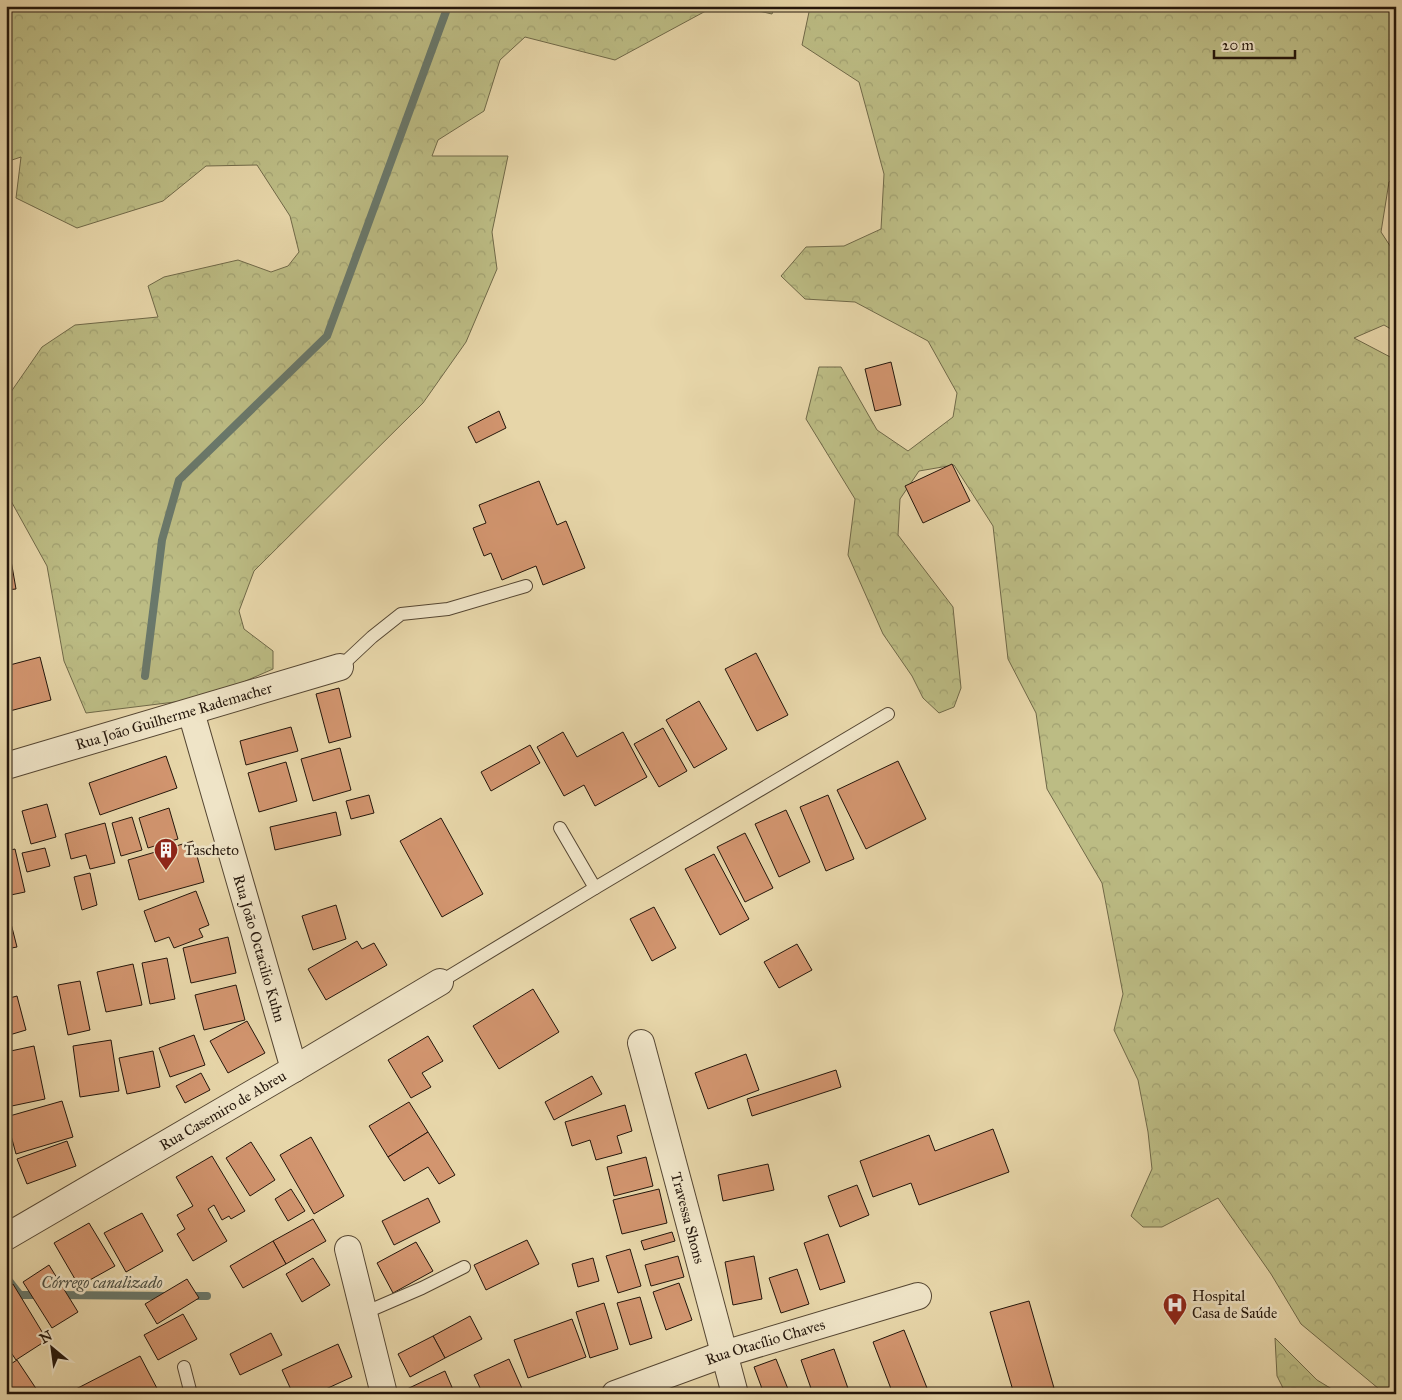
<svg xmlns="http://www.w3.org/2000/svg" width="1402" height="1400" font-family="'IM FELL Great Primer',serif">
  <defs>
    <pattern id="forest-crowns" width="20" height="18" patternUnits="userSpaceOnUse" patternTransform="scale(1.25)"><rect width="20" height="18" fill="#bcbc84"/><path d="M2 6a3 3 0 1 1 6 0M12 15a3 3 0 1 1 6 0" fill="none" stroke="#a1a171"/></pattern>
  </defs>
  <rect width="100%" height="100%" fill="#e7d6a9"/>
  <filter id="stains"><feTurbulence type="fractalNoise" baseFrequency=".004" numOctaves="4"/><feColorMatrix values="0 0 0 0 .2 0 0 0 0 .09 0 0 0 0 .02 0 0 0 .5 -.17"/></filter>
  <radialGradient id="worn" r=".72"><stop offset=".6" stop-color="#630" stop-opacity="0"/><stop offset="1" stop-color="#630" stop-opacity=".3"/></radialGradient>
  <g fill="url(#forest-crowns)" stroke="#706948">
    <polygon points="6,6 715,6 615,60 525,37 500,60 484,111 438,140 432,156 508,156 492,232 497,269 466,342 423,403 254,571 239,611 244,629 273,651 273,669 207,698 86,713 64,661 47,566 11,501 6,485 6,399 42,347 75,325 158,317 148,286 164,277 238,260 271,272 288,266 299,252 290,216 257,165 206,166 163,201 77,228 16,198 21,157 6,162"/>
    <polygon points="737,6 775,6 772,14"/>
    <polygon points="804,6 1396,6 1396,177 1389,182 1381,232 1396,255 1396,332 1384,325 1354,338 1396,360 1396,1394 1385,1394 1301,1324 1271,1274 1218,1198 1162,1227 1143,1227 1131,1216 1152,1169 1148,1132 1138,1080 1114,1030 1123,994 1102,883 1047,789 1036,713 1008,659 993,526 954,465 919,471 900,499 898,535 953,607 961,688 954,707 939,713 923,698 912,676 883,634 848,555 855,499 806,419 819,367 841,367 877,430 908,451 953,417 957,393 928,341 855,302 805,299 781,276 806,247 844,246 881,229 884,174 859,82 802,45 809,12"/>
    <polygon points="1275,1338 1317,1380 1340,1394 1286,1394 1277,1376"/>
  </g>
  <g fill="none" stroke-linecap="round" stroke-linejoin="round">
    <g stroke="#69786b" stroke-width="8">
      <polyline points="145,676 162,540 179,480 327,336 448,6"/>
      <polyline points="6,1277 20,1295 40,1295"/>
      <polyline points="59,1295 167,1296"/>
      <polyline points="189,1296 207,1296"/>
    </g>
  </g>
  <g fill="#d2956f" stroke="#24160b">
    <polygon points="891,362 901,405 875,411 865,369"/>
    <polygon points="499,411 506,428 476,443 468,427"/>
    <polygon points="952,464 970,501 923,523 905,486"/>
    <polygon points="539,481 557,525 566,521 585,568 543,585 536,566 502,580 491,553 484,556 473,528 486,523 479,505"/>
    <polygon points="6,533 12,566 6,567"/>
    <polygon points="12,566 16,589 6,590 6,567"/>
    <polygon points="756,653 788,715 757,731 725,669"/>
    <polygon points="40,657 51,700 6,712 6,666"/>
    <polygon points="339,688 351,737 329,743 316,694"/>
    <polygon points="699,701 727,749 694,768 666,720"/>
    <polygon points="291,727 298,751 246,765 240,741"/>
    <polygon points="663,728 687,771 659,787 634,744"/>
    <polygon points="563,732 577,757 623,732 647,777 595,806 584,785 564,796 537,747"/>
    <polygon points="530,745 540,763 491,791 481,772"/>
    <polygon points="340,748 351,790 313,801 301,759"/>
    <polygon points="166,756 177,788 100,815 89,783"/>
    <polygon points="898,761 926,819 866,849 837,790"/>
    <polygon points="286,762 297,801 259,812 248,773"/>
    <polygon points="369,795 374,813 351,819 346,801"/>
    <polygon points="828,795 854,859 826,871 800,807"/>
    <polygon points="47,804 56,837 31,844 22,811"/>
    <polygon points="169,808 178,839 148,848 139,818"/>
    <polygon points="786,810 810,862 779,877 755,824"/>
    <polygon points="336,812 341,835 275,850 270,827"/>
    <polygon points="132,817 142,850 121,856 112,823"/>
    <polygon points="441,818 483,894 442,917 400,841"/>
    <polygon points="105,823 115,863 90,869 86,855 71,859 65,834"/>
    <polygon points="745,833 773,888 745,902 717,847"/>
    <polygon points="193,841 204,882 139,900 128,860"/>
    <polygon points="45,848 50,866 27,872 22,853"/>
    <polygon points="15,849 25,892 6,896 6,851"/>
    <polygon points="714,854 749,919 720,935 685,869"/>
    <polygon points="90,873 97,905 82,910 74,877"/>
    <polygon points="196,891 209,925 199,929 203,937 174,948 169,937 155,942 144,911"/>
    <polygon points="6,904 17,947 6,949"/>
    <polygon points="336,905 346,939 313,950 302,916"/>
    <polygon points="654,907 676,948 652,961 630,919"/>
    <polygon points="228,937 236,973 191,983 183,948"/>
    <polygon points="357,941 362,949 374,943 387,965 326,1000 308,969"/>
    <polygon points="797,944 812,970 779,988 764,962"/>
    <polygon points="167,958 175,999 150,1004 142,963"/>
    <polygon points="133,964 142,1005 106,1012 97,972"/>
    <polygon points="80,981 90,1030 68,1035 58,985"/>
    <polygon points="236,985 245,1020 204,1030 195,995"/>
    <polygon points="533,989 559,1032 499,1069 473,1026"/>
    <polygon points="17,996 26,1030 6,1036 6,999"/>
    <polygon points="247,1021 265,1053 228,1073 210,1041"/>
    <polygon points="194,1035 205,1065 170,1077 159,1048"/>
    <polygon points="428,1036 443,1061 422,1073 431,1087 411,1098 388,1060"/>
    <polygon points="111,1040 119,1091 80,1097 73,1046"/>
    <polygon points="34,1046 45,1099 7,1107 6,1052"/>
    <polygon points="153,1051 160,1087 127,1094 119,1058"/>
    <polygon points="746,1054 759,1090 708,1109 695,1073"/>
    <polygon points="836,1070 841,1087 752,1116 747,1099"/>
    <polygon points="201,1073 210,1090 185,1103 176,1086"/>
    <polygon points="592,1076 602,1094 554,1120 545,1102"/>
    <polygon points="62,1101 73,1137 16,1154 6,1117"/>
    <polygon points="409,1102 428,1132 388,1157 369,1126"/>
    <polygon points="625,1105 632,1131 617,1136 622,1153 596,1160 590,1140 572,1146 565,1122"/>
    <polygon points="993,1129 1009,1172 919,1205 911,1183 873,1197 860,1161 929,1135 935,1151"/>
    <polygon points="428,1132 455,1175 439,1184 428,1167 404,1181 388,1157"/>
    <polygon points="311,1137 344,1196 314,1214 280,1155"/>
    <polygon points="67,1141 76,1166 27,1184 17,1159"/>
    <polygon points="251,1142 275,1180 250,1196 226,1158"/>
    <polygon points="212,1156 245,1211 231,1219 229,1216 222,1220 214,1205 208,1209 227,1241 193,1261 177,1234 185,1229 177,1215 193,1206 176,1177"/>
    <polygon points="646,1157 653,1186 614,1196 607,1167"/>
    <polygon points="768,1164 774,1190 723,1201 718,1175"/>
    <polygon points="857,1185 869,1215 840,1227 828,1196"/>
    <polygon points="291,1189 305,1211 288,1221 275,1199"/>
    <polygon points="659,1189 667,1223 622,1234 613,1200"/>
    <polygon points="428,1198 440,1222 394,1245 382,1221"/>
    <polygon points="142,1213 163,1251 126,1272 104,1233"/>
    <polygon points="313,1219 326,1241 286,1264 273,1241"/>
    <polygon points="89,1223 115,1266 79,1286 54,1243"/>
    <polygon points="672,1232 675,1241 644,1250 641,1241"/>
    <polygon points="828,1234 845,1282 820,1290 804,1243"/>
    <polygon points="527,1240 539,1264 486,1290 474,1265"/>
    <polygon points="273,1241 286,1264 243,1288 230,1266"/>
    <polygon points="416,1242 433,1271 393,1293 377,1263"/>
    <polygon points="630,1249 641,1286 618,1293 606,1256"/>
    <polygon points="678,1256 684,1277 651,1286 645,1265"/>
    <polygon points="754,1256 762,1299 733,1305 725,1262"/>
    <polygon points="313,1258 330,1285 302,1302 286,1274"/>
    <polygon points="593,1258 599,1281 578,1287 572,1264"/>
    <polygon points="49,1265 78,1312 52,1328 23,1282"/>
    <polygon points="797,1269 809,1304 781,1313 769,1278"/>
    <polygon points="187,1279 199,1298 157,1324 145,1304"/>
    <polygon points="679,1283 692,1320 666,1330 653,1292"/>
    <polygon points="13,1284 47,1340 16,1360 6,1345 6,1288"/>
    <polygon points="640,1297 652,1338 630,1345 617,1303"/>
    <polygon points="1029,1301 1054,1388 1033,1394 1014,1394 990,1312"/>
    <polygon points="604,1303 618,1349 590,1358 576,1312"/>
    <polygon points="183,1314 197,1339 158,1360 144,1335"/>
    <polygon points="470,1316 482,1339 445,1358 433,1336"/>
    <polygon points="572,1319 586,1357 528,1378 514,1340"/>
    <polygon points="904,1330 927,1388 913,1394 893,1394 873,1342"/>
    <polygon points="271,1333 282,1355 240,1375 230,1354"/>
    <polygon points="433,1336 445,1358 410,1377 398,1354"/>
    <polygon points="338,1344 352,1377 315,1394 293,1394 282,1370"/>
    <polygon points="834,1349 850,1394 813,1394 801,1360"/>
    <polygon points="140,1356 160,1394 79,1394 76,1389"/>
    <polygon points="509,1359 524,1393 483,1394 474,1375"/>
    <polygon points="776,1359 790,1394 764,1394 754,1367"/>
    <polygon points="17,1360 37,1390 31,1394 6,1394 6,1367"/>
    <polygon points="445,1371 454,1392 451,1394 409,1394 407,1389"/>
  </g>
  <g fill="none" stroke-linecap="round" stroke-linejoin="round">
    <defs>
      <g id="service">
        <polyline points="340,667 372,637 401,614 448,609 526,586"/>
        <polyline points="560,828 595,888"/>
        <polyline points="440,982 595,888 888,714"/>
        <polyline points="364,1313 422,1288 464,1267"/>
        <polyline points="184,1367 191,1394"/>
      </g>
      <g id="minor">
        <path id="s1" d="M191,712L294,1069"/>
        <path id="s2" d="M6,766L340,667"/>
        <path id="s3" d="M641,1043L735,1394"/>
        <path id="s4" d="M6,1237L294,1069L440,982"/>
        <polyline points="348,1249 384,1394"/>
        <path id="s5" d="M615,1394L724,1354L918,1296"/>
      </g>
    </defs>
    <use href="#service" stroke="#554632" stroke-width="14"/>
    <use href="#minor" stroke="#554632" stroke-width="28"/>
    <use href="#service" stroke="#efe4c7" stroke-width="12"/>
    <use href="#minor" stroke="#efe4c7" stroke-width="26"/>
  </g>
  <defs>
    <symbol id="building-pin" viewBox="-11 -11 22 30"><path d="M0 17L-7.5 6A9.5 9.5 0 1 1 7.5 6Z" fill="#8f2418" stroke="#efe4c7"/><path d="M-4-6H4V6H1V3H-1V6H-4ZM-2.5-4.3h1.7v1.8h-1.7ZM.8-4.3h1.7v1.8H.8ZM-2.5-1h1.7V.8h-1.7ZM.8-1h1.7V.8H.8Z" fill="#fff"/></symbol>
    <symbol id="hospital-pin" viewBox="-11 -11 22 30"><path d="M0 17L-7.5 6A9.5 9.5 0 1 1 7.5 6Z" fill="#8f2418" stroke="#efe4c7"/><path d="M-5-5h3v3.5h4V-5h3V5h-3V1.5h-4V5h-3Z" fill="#fff"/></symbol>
  </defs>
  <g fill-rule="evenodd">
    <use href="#building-pin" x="152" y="836" width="28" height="38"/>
    <use href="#hospital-pin" x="1161" y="1291" width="28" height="38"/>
  </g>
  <g text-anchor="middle" stroke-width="5" stroke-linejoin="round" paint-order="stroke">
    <g font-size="15" fill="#24160b" stroke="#efe4c7">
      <text dy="5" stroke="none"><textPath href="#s2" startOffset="175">Rua João Guilherme Rademacher</textPath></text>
      <text dy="5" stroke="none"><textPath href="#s1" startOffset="246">Rua João Octacilio Kuhn</textPath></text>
      <text dy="5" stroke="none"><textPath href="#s4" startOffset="251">Rua Casemiro de Abreu</textPath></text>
      <text dy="5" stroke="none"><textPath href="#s3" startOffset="181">Travessa Shons</textPath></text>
      <text dy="5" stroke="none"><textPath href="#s5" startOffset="159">Rua Otacílio Chaves</textPath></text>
    </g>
    <g font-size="15" fill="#24160b" stroke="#efe4c7" text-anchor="start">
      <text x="184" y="855">Tascheto</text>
      <text x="1192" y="1301">Hospital<tspan x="1192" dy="17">Casa de Saúde</tspan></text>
    </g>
    <g font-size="16" font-style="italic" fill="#4c4f43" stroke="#efe4c7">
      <text x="102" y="1288">Córrego canalizado</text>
    </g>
  </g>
  <rect width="1402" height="1400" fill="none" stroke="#e7d6a9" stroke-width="25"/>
  <rect x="8" y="8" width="1387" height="1385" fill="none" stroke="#24160b" stroke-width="2.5"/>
  <rect x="12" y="12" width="1377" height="1375" fill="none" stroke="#24160b"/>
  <g transform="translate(52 1348) rotate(331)" stroke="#efe4c7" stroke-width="4" paint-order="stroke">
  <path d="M0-4L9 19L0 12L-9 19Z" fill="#24160b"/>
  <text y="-8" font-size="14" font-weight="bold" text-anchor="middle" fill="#24160b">N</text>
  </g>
  <path d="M1214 50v8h81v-8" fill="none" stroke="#24160b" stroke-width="2.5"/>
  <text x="1222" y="50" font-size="15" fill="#24160b" stroke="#efe4c7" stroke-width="4" paint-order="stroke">20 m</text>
  <rect width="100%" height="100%" filter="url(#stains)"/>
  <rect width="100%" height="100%" fill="url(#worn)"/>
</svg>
